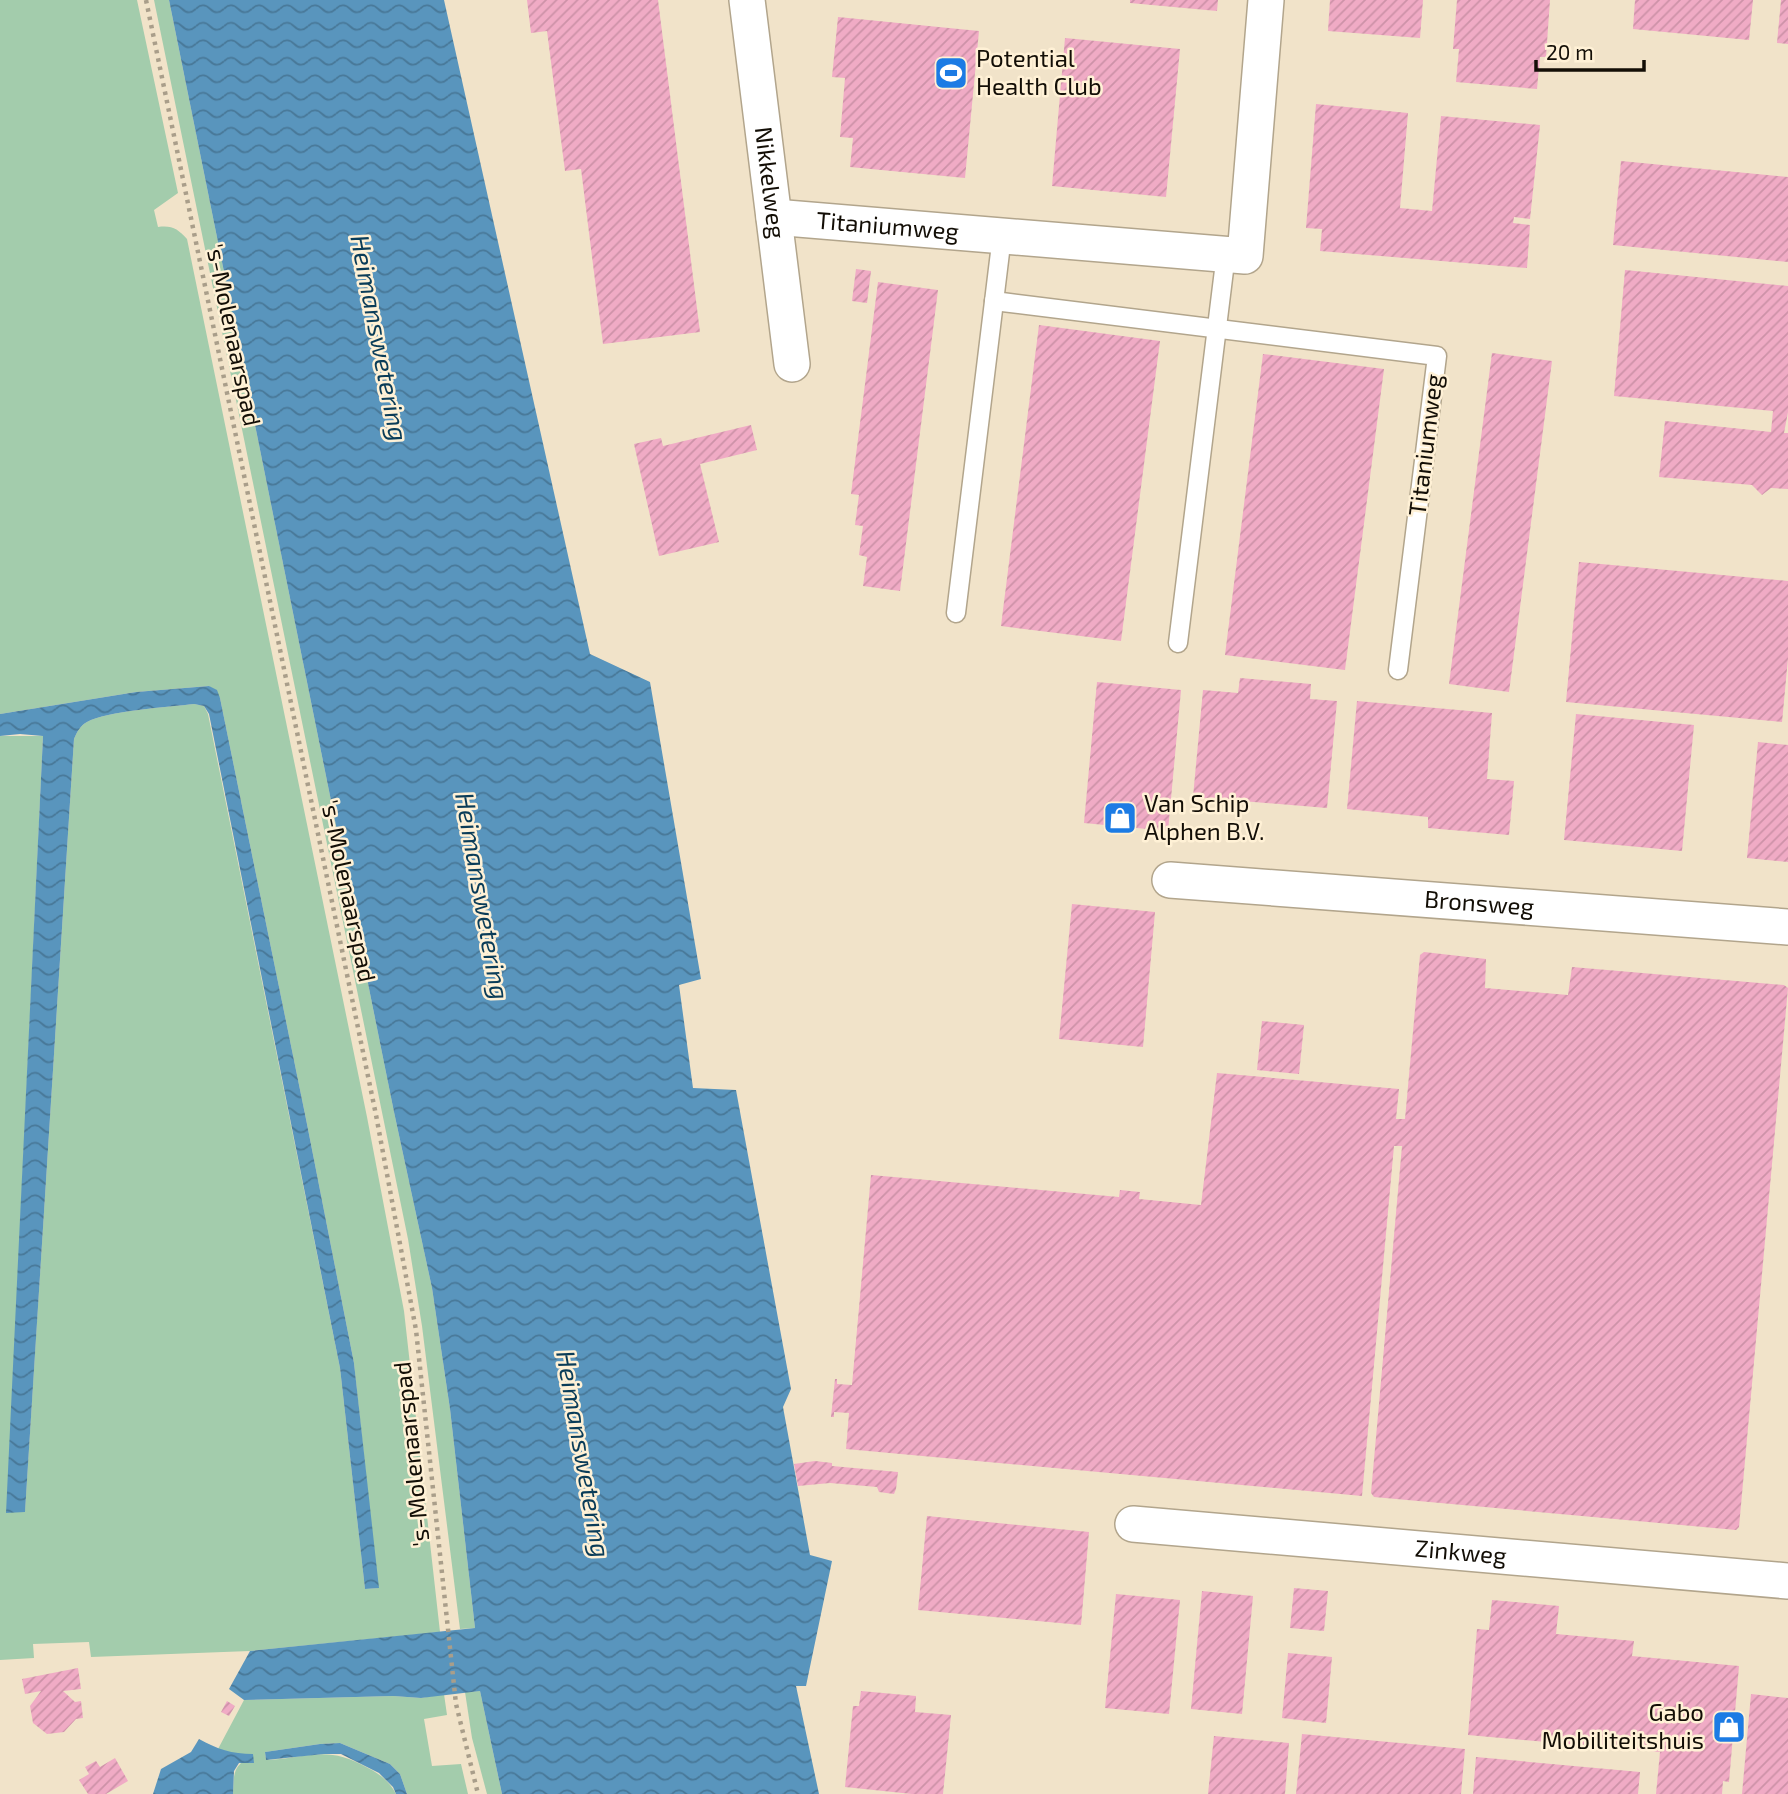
<svg xmlns="http://www.w3.org/2000/svg" width="1788" height="1794" font-family="'Exo 2',sans-serif">
  <defs>
    <pattern id="water-waves" width="16" height="10" patternUnits="userSpaceOnUse" patternTransform="scale(1.75)"><rect width="16" height="10" fill="#5995bd"/><path d="M0 5q4-4 8 0t8 0" fill="none" stroke="#487898"/></pattern>
    <pattern id="building-hatch" width="6" height="6" patternUnits="userSpaceOnUse" patternTransform="scale(1.75)"><rect width="6" height="6" fill="#f0abc5"/><path d="M-1 1l2-2M0 6l6-6M5 7l2-2" fill="none" stroke="#cd92a8"/></pattern>
  </defs>
  <rect width="100%" height="100%" fill="#f1e3c9"/>
  <g fill="#a3ccac">
    <path d="M0,0H137L178,193L154,210L158,227C172,225 178,229 187,239L367,1117L404,1311L440,1632L250,1651L91,1657L89,1642L33,1644L34,1658L0,1660V736H43L7,1512L25,1511L74,739C77,732 80,726 87,722C106,711 170,707 194,704L204,706L208,714L340,1368L365,1589L378,1588L354,1363L306,1119L220,698L209,686L136,692L0,714Z"/>
    <polygon points="154,0 169,0 394,1112 432,1288 450,1409 475,1628 460,1629 422,1326 408,1239"/>
    <polygon points="480,1691 502,1794 487,1794 472,1738 465,1692"/>
    <path d="M444,1694L447,1715L424,1719L432,1766L461,1764L468,1794H407L400,1774L390,1764L340,1743L320,1744L265,1752L266,1760C309,1758 327,1744 368,1768C380,1774 390,1782 396,1794H233C234,1771 233,1767 253,1754H236L218,1749L244,1700L393,1696L421,1698Z"/>
  </g>
  <g fill="url(#water-waves)">
    <polygon points="169,0 444,0 590,654 650,682 701,979 679,985 693,1088 736,1090 791,1389 783,1407 810,1555 832,1561 806,1686 796,1686 819,1794 502,1794 480,1691 421,1698 393,1696 244,1700 229,1689 250,1651 475,1628 450,1409 432,1288 394,1112"/>
    <path d="M209,686L217,690L220,698L306,1119L354,1363L379,1588L365,1589L340,1368L209,714L204,706L194,704C170,707 106,711 87,722C80,726 77,732 74,739L25,1512L6,1513L43,736L20,734L0,736V714L136,692Z"/>
    <path d="M199,1739C217,1749 232,1754 253,1754L254,1763H239L234,1771L233,1794H153L161,1769L191,1752Z"/>
    <polygon points="340,1743 390,1764 400,1774 407,1794 396,1794 393,1787 379,1773 341,1754 324,1754 266,1760 265,1752 320,1744"/>
  </g>
  <g fill="url(#building-hatch)">
    <polygon points="527,0 658,0 700,332 603,344 581,169 565,171 547,31 531,33"/>
    <polygon points="1130,0 1218,0 1217,11 1130,3"/>
    <polygon points="1330,0 1423,0 1420,38 1328,31"/>
    <polygon points="1457,0 1550,0 1546,57 1540,57 1537,89 1456,82 1459,49 1453,49"/>
    <polygon points="1635,0 1753,0 1749,40 1633,29"/>
    <polygon points="1781,0 1788,0 1788,44 1777,43"/>
    <polygon points="838,17 979,31 965,178 850,167 853,138 840,137 845,78 832,77"/>
    <polygon points="1065,38 1180,49 1166,197 1052,186"/>
    <polygon points="1316,104 1408,113 1400,208 1432,211 1441,116 1540,125 1530,219 1514,217 1513,223 1530,225 1527,268 1320,251 1322,229 1306,228"/>
    <polygon points="1621,161 1788,177 1788,262 1613,245"/>
    <polygon points="856,269 871,271 867,303 852,301"/>
    <polygon points="1625,270 1788,286 1788,412 1784,433 1788,433 1788,489 1771,488 1762,495 1752,485 1659,477 1665,421 1771,432 1773,411 1614,396"/>
    <polygon points="878,282 938,290 900,591 863,586 867,557 859,555 863,526 855,525 859,495 851,494"/>
    <polygon points="1039,325 1160,341 1121,641 1001,626"/>
    <polygon points="1492,353 1552,361 1509,692 1449,684"/>
    <polygon points="1263,354 1384,369 1345,670 1225,655"/>
    <polygon points="751,425 757,450 700,464 719,542 659,556 634,444 661,438 663,446"/>
    <polygon points="1579,562 1788,581 1788,658 1782,722 1566,702"/>
    <polygon points="1240,678 1311,684 1310,699 1337,701 1327,808 1193,797 1203,690 1238,693"/>
    <polygon points="1097,682 1181,690 1168,831 1084,823"/>
    <polygon points="1357,701 1492,713 1487,779 1514,781 1509,835 1428,828 1428,817 1347,809"/>
    <polygon points="1576,714 1694,725 1682,851 1564,840"/>
    <polygon points="1758,742 1788,745 1788,862 1747,858"/>
    <polygon points="1072,904 1155,912 1143,1047 1059,1039"/>
    <polygon points="1424,952 1486,959 1485,988 1568,995 1572,967 1784,985 1788,988 1739,1527 1736,1530 1374,1497 1371,1493 1402,1146 1394,1146 1362,1496 846,1449 849,1413 834,1412 834,1417 831,1417 835,1379 837,1379 837,1384 852,1385 871,1175 1119,1197 1120,1190 1140,1192 1139,1199 1201,1205 1217,1073 1399,1089 1396,1119 1405,1119 1420,955"/>
    <polygon points="1262,1021 1304,1025 1299,1074 1257,1070"/>
    <polygon points="815,1461 832,1463 832,1466 898,1472 896,1489 894,1494 879,1492 877,1487 830,1483 798,1486 794,1464"/>
    <polygon points="927,1516 1089,1532 1081,1625 918,1610"/>
    <polygon points="1294,1588 1328,1591 1324,1631 1290,1628"/>
    <polygon points="1202,1591 1253,1596 1242,1714 1191,1709"/>
    <polygon points="1116,1594 1180,1600 1169,1714 1105,1708"/>
    <polygon points="1492,1600 1559,1606 1556,1634 1634,1641 1632,1656 1739,1666 1729,1782 1723,1781 1722,1794 1656,1794 1660,1752 1468,1735 1477,1629 1489,1630"/>
    <polygon points="1288,1653 1332,1657 1326,1723 1282,1718"/>
    <polygon points="78,1668 81,1689 63,1691 75,1702 81,1701 83,1718 76,1719 64,1732 47,1734 33,1723 30,1706 41,1691 25,1694 22,1679"/>
    <polygon points="861,1691 916,1696 915,1712 951,1715 943,1794 912,1794 845,1787 853,1706 859,1706"/>
    <polygon points="1751,1694 1788,1698 1788,1794 1742,1794"/>
    <polygon points="227,1701 235,1706 229,1716 221,1712"/>
    <polygon points="1302,1734 1465,1749 1461,1794 1296,1794"/>
    <polygon points="1214,1736 1289,1743 1285,1794 1208,1794"/>
    <polygon points="1476,1757 1640,1772 1638,1794 1473,1794"/>
    <polygon points="115,1758 128,1781 106,1794 88,1794 79,1780 89,1774 85,1767 96,1761 100,1767"/>
  </g>
  <g fill="none" stroke-linecap="round" stroke-linejoin="round">
    <defs>
      <g id="service">
        <polyline points="994,301 1437,356 1398,670"/>
        <polyline points="956,613 1002,236"/>
        <polyline points="1178,643 1226,254"/>
      </g>
      <g id="minor">
        <path id="s1" d="M747,0L792,364"/>
        <path id="s2" d="M774,217L1245,256L1266,0"/>
        <path id="s3" d="M1170,880L1788,927"/>
        <path id="s4" d="M1133,1524L1788,1581"/>
      </g>
    </defs>
    <use href="#service" stroke="#b2a58c" stroke-width="21"/>
    <use href="#minor" stroke="#b2a58c" stroke-width="38"/>
    <polyline stroke="#a99e8a" stroke-width="4.5" stroke-dasharray="3.5 5" stroke-linecap="butt" points="146,0 376,1115 416,1330 456,1704 478,1794"/>
    <use href="#service" stroke="#fff" stroke-width="18"/>
    <use href="#minor" stroke="#fff" stroke-width="35"/>
  </g>
  <defs>
    <symbol id="stadium-square" viewBox="-11 -11 22 22"><rect x="-9" y="-9" width="18" height="18" rx="4" fill="#1c7be4" stroke="#fff1d6"/><path d="M0-5a6.5 5 0 1 0 0 10a6.5 5 0 1 0 0-10ZM-3.5-1.8h7v3.6h-7Z" fill="#fff"/></symbol>
    <symbol id="shop-square" viewBox="-11 -11 22 22"><rect x="-9" y="-9" width="18" height="18" rx="4" fill="#1c7be4" stroke="#fff1d6"/><path d="M-5-2.5h2.3a2.7 3.5 0 0 1 5.4 0H5L5.5 6h-11ZM-1.5-2.5h3a1.5 2.3 0 0 0-3 0Z" fill="#fff"/></symbol>
  </defs>
  <g fill-rule="evenodd">
    <use href="#stadium-square" x="932" y="54" width="38" height="38"/>
    <use href="#shop-square" x="1101" y="799" width="38" height="38"/>
    <use href="#shop-square" x="1710" y="1708" width="38" height="38"/>
  </g>
  <g text-anchor="middle" stroke-width="5" stroke-linejoin="round" paint-order="stroke">
    <g font-size="24" fill="#130e06" stroke="#fff1d6" text-anchor="start">
      <text x="976" y="67">Potential<tspan x="976" dy="28">Health Club</tspan></text>
      <text x="1144" y="812">Van Schip<tspan x="1144" dy="28">Alphen B.V.</tspan></text>
      <text x="1704" y="1721" text-anchor="end">Gabo<tspan x="1704" dy="28">Mobiliteitshuis</tspan></text>
    </g>
    <g font-size="24" fill="#130e06" stroke="#fff1d6">
      <text dy="8" stroke="none"><textPath href="#s1" startOffset="184">Nikkelweg</textPath></text>
      <text dy="8" stroke="none"><textPath href="#s2" startOffset="114">Titaniumweg</textPath></text>
      <text transform="translate(233 335) rotate(78)" y="8">'s-Molenaarspad</text>
      <text transform="translate(1426 445) rotate(-83)" y="8">Titaniumweg</text>
      <text transform="translate(348 891) rotate(78)" y="8">'s-Molenaarspad</text>
      <text dy="8" stroke="none"><textPath href="#s3" startOffset="310">Bronsweg</textPath></text>
      <text transform="translate(412 1454) rotate(-96)" y="8">'s-Molenaarspad</text>
      <text dy="8" stroke="none"><textPath href="#s4" startOffset="329">Zinkweg</textPath></text>
    </g>
    <g font-size="26" font-style="italic" fill="#0a3c58" stroke="#fff1d6">
      <text transform="translate(379 338) rotate(79)" y="9">Heimanswetering</text>
      <text transform="translate(482 896) rotate(80)" y="9">Heimanswetering</text>
      <text transform="translate(583 1454) rotate(80)" y="9">Heimanswetering</text>
    </g>
  </g>
  <path d="M1536 60v10h108v-10" fill="none" stroke="#130e06" stroke-width="3.5"/>
  <text x="1546" y="60" font-size="21" fill="#130e06" stroke="#fff1d6" stroke-width="5" paint-order="stroke">20 m</text>
</svg>
